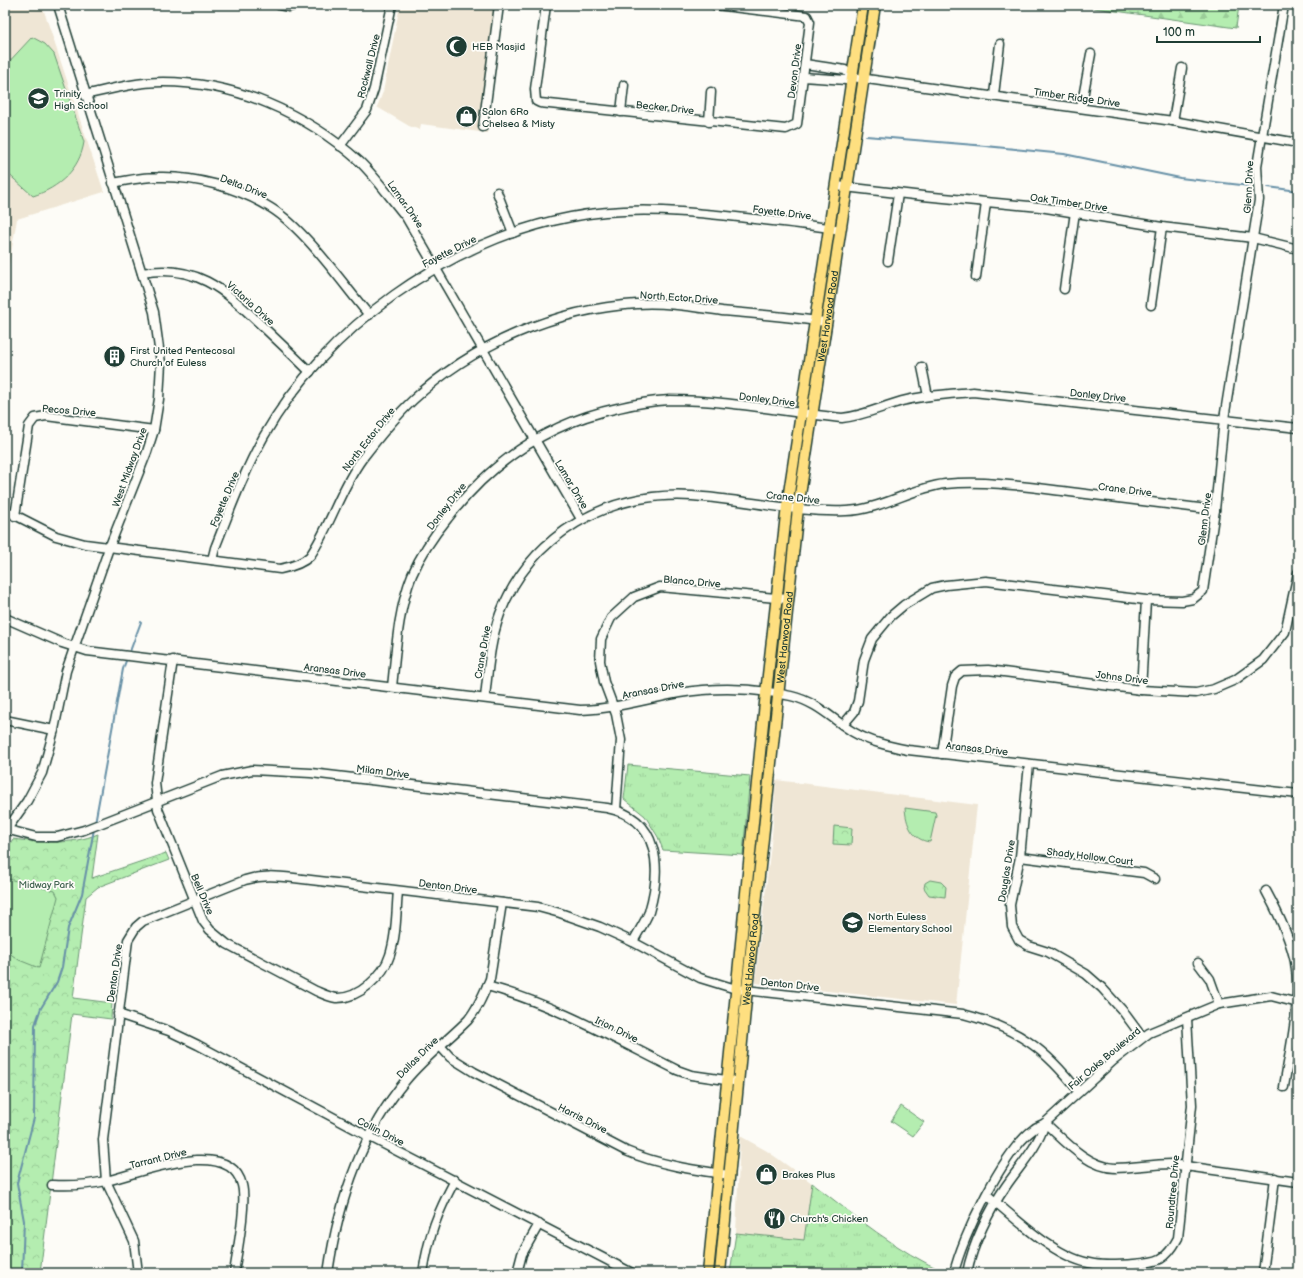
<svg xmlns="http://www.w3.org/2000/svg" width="1303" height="1278" font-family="'Balsamiq Sans',sans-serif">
  <defs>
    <pattern id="grass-tufts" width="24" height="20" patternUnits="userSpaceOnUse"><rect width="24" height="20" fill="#b4edb0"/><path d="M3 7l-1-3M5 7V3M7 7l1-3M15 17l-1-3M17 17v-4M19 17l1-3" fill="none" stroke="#9acc98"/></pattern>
    <pattern id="forest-firs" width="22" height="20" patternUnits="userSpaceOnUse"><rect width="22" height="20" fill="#b4edb0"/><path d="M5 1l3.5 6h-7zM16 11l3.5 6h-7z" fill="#9acc98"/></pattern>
    <pattern id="park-crowns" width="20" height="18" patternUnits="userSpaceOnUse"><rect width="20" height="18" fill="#b4edb0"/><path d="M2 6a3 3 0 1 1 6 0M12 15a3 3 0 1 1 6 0" fill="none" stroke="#9acc98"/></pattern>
  </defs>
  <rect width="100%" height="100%" fill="#fdfcf7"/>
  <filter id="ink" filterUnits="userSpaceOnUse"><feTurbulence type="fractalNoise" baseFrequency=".025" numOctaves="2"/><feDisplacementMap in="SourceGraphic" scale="8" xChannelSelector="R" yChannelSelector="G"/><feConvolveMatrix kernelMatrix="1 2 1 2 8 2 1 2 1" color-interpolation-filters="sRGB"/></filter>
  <g filter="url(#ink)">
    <g fill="#efe6d5">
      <polygon points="5,5 42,5 104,192 17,219 5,288"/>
      <polygon points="400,5 504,5 487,133 421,124 420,130 409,126 377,107 383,92"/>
      <polygon points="776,780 977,805 956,1005 755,983 772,835"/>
      <polygon points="740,1136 767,1151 812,1183 804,1241 736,1233"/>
    </g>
    <g fill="url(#grass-tufts)" stroke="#6a9572">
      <polygon points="628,765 750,776 743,855 663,850 658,837 645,816 624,799"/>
      <path d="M812,1183C855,1216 896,1251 947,1273H730L736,1233L804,1240Z"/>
    </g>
    <polygon fill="url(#forest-firs)" stroke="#6a9572" points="1073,5 1239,5 1236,28"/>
    <g fill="url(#park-crowns)" stroke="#6a9572">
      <polygon points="834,826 852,828 851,845 833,844"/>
      <path d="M98,834L92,878L166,853L169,860L98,887L86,897L73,998L112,1003L111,1019L72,1014L40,1273H5V850L13,839C41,843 71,845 98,834Z"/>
      <polygon points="930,880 941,882 946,887 945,897 929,895 924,888 925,883"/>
    </g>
    <g fill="#b4edb0" stroke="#6a9572">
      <path d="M32,37L45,44L54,54L84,142C80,169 59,188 33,196L5,171V66Z"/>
      <path d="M905,808L935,812L936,815L930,842C912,840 906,824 905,808Z"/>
      <polygon points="5,878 55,891 58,897 39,968 19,960 5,950"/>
      <polygon points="901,1106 924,1122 913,1136 891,1121"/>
    </g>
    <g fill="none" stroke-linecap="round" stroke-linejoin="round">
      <g stroke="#6791a7" stroke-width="2">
        <polyline points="866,136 975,145 1064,154 1180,178 1250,186"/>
        <polyline points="1268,187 1298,191"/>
        <polyline points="129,654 141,622"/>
        <polyline points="95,823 123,669 127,658"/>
        <polyline points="22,1273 24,1221 17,1183 34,1118 35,1025 41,1008 57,982 62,967 68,928 82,894 94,829"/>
      </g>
      <defs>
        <g id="minor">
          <polyline points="279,5 289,7 296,5"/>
          <polyline points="546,5 535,89 536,101 540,103 786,129 797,124 810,22 807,16 715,5"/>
          <polyline points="805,64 845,70 852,77"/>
          <polyline points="803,77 846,80 852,77"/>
          <polyline points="852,77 1173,121 1298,143"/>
          <path d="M85,95C111,89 136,82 163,82C236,82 305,113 359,161C377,178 390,198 406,217L581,519"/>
          <polyline points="994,95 1000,44"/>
          <polyline points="1081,108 1091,54"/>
          <polyline points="621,112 624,85"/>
          <polyline points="1173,121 1182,68"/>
          <polyline points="709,122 711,92"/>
          <polyline points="483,127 499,5"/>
          <polyline points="340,146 367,110 374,89 392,5"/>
          <path d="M113,183C128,180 143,177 158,177C195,176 240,188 271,208C305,229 343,284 369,315"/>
          <polyline points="836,186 923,196 1040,207 1162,227 1253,238 1298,249"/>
          <polyline points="497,192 513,233"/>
          <polyline points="888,261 898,194"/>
          <path d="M142,273C194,263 224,289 259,323C276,339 293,355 310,372"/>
          <polyline points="976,277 986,203"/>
          <polyline points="1064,289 1075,212"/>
          <polyline points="1151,305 1162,227"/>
          <polyline points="922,367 928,396"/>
          <path d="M5,510L56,536L85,544L280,569C291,567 302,564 310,556C331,525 340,489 362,459C378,438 394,418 413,400C473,344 556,309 637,304C665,302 694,307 722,311C756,314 791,317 825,322"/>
          <polyline points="15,516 29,426 35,418 46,416 154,430"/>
          <path d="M212,560L215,548C230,510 244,472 264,436C325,328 449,240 571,217C631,205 695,212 755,219C784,222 812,225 841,230"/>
          <path d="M5,618L62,643L87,651L580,710C614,709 647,699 679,693C715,687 755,688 791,696C817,702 832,719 853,732C870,742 889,746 908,750L1298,794"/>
          <path d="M173,660L155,783L158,809L203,921L210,930L227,944L316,991C323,994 329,997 336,998C359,999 384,975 390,955C397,934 396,912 398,891"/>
          <path d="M392,687C396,650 398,610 412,575C421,554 434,535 448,518C492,461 548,423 618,408C634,404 652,401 670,400C727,400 785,412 842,418C863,416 881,407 902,401C925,395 949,394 973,392L1298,428"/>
          <polyline points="1141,690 1146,600"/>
          <path d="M485,698C488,670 490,641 500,614C531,534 608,491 692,496C743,499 795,513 846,511C881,510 911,488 945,484C987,480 1029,487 1070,492C1118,498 1167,504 1215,510"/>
          <polyline points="5,720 54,730"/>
          <polyline points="843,725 854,712 858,701 864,660 872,639 891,616 904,605 932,588 946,585 986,581 1146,600 1182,601 1193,599 1203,591 1215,510 1224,419 1259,200 1257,166 1284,5"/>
          <polyline points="942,754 952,686 955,677 962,671 988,670 1141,690 1196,693 1214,689 1235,680 1263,660 1285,632 1298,573"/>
          <polyline points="1029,764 1020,857 1010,905 1012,927 1019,940 1029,946 1048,952 1086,974 1102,988 1122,1010 1142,1037"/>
          <polyline points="616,810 621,740 616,714 604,682 600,661 601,639 611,618 634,597 660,587 787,599"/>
          <path d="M5,829L36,837H57L84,830L222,776L252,770L311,773L607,808C660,818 662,869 649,912C645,922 638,932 633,942"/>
          <polyline points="5,832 27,801 42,773 54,730 66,671 109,548 147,452 154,430 159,399 161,363 154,312 58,5"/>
          <polyline points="1020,857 1144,873 1155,879"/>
          <path d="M1266,891C1278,913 1290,938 1295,962C1302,1003 1290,1047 1284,1087"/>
          <polyline points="1198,963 1210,979 1219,1004"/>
          <path d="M487,986C554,1004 615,1039 677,1070L691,1075L733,1081"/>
          <polyline points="118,1014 169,1031 198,1045 370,1137 632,1273"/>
          <path d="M441,1047L450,1057L474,1072L626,1151C659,1165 694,1170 730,1175"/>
          <path d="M1045,1123C1064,1140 1087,1167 1115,1168C1133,1168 1152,1164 1171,1164L1298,1182"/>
          <path d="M52,1185C70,1186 88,1185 106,1181C138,1174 230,1135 242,1185C247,1204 237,1252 234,1273"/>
          <path d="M987,1195C1016,1218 1055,1259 1094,1264C1107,1266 1121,1265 1134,1264C1158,1262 1166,1261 1178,1238L1192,1105L1187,1018"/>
          <path d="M138,1273L134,1241L106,1181L103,1140L128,940L136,927L143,921L245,880C262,875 276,876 294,878L538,907L560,913L600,927L633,942L700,978L736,989L963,1014C1017,1028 1045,1048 1079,1092"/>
          <path d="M328,1273C338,1204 361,1134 406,1080C424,1058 448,1040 468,1020C478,1008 484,993 490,979L502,903"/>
          <path d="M423,1273C429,1234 437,1214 455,1180"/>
          <polyline points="517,1273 522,1254 539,1224"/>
          <path d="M954,1273C962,1237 1004,1150 1034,1129C1037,1126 1042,1125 1045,1123L1113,1061L1149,1033L1219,1004L1271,996L1298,1003"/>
          <path d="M967,1273C972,1245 990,1209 1006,1186C1021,1164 1037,1149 1045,1123"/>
          <polyline points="1263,1273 1275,1178"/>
        </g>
        <g id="major">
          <polyline points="708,1273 766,693 787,506 863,5"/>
          <path id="s1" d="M720,1273L747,989L798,508L875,5"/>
        </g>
      </defs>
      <use href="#minor" stroke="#1f3d34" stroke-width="11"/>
      <use href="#major" stroke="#1f3d34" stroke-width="13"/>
      <use href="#minor" stroke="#fdfcf7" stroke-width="8"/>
      <use href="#major" stroke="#fedf80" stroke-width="10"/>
    </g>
  </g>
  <defs>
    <symbol id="mosque-disc" viewBox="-11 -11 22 22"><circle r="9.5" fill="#1f3d34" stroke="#fdfcf7"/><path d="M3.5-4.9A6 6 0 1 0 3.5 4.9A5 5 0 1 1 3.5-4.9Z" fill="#fff"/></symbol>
    <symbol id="school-disc" viewBox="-11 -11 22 22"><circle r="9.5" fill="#1f3d34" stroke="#fdfcf7"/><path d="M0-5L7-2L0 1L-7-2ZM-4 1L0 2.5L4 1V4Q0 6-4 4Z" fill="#fff"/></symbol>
    <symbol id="shop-disc" viewBox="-11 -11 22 22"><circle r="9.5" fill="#1f3d34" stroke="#fdfcf7"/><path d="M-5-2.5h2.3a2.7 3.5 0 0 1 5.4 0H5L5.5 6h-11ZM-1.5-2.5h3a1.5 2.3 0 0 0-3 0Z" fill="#fff"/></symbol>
    <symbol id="building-disc" viewBox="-11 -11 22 22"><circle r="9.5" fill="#1f3d34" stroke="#fdfcf7"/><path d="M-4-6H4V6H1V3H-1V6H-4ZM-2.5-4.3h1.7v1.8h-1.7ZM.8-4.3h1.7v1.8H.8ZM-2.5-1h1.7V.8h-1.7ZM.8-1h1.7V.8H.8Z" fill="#fff"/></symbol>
    <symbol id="restaurant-disc" viewBox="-11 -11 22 22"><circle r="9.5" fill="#1f3d34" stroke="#fdfcf7"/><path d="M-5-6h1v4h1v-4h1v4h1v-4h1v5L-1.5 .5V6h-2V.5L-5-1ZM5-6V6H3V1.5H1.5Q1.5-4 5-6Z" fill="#fff"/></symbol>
  </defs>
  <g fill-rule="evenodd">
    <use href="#mosque-disc" x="444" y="34" width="25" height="25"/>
    <use href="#school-disc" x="26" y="86" width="25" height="25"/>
    <use href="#shop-disc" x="454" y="104" width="25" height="25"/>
    <use href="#building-disc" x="102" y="344" width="25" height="25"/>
    <use href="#school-disc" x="840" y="910" width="25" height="25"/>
    <use href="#shop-disc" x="754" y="1162" width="25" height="25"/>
    <use href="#restaurant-disc" x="762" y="1206" width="25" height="25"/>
  </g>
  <g text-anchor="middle" stroke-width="3.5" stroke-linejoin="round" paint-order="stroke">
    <g font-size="10" fill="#1f3d34" stroke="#fdfcf7" text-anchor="start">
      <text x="472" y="50">HEB Masjid</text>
      <text x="54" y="97">Trinity<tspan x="54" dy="12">High School</tspan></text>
      <text x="482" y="115">Salon 6Ro<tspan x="482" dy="12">Chelsea &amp; Misty</tspan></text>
      <text x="130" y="354">First United Pentecosal<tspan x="130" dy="12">Church of Euless</tspan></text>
      <text x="868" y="920">North Euless<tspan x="868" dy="12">Elementary School</tspan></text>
      <text x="782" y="1178">Brakes Plus</text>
      <text x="790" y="1222">Church's Chicken</text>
    </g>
    <g font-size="10" fill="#1f3d34" stroke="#fdfcf7">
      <text transform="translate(368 66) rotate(-76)" y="4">Rockwall Drive</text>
      <text transform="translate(794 71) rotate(-83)" y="4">Devon Drive</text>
      <text transform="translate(1077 97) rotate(8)" y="4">Timber Ridge Drive</text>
      <text transform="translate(665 107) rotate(6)" y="4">Becker Drive</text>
      <text transform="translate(244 186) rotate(21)" y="4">Delta Drive</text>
      <text transform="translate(1248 187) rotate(-87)" y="4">Glenn Drive</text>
      <text transform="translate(1069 202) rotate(8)" y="4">Oak Timber Drive</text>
      <text transform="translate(406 204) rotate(55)" y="4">Lamar Drive</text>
      <text transform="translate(782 212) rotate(7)" y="4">Fayette Drive</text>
      <text transform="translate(449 251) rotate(-27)" y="4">Fayette Drive</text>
      <text transform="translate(679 297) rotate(4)" y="4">North Ector Drive</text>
      <text transform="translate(251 303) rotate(42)" y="4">Victoria Drive</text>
      <text dy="4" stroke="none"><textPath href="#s1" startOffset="963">West Harwood Road</textPath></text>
      <text transform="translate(1098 395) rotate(6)" y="4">Donley Drive</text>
      <text transform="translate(767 399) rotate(7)" y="4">Donley Drive</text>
      <text transform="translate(69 410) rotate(5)" y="4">Pecos Drive</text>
      <text transform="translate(368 439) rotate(-52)" y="4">North Ector Drive</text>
      <text transform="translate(129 467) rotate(-70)" y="4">West Midway Drive</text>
      <text transform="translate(572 484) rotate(59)" y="4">Lamar Drive</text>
      <text transform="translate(1125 489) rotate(7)" y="4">Crane Drive</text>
      <text transform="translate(793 497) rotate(6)" y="4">Crane Drive</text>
      <text transform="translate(224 499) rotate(-67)" y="4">Fayette Drive</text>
      <text transform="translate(446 506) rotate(-52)" y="4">Donley Drive</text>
      <text transform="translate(1204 519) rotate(-83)" y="4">Glenn Drive</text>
      <text transform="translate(692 581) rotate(5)" y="4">Blanco Drive</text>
      <text dy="4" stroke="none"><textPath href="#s1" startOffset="639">West Harwood Road</textPath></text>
      <text transform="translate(482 652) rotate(-80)" y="4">Crane Drive</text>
      <text transform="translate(335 670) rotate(7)" y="4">Aransas Drive</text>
      <text transform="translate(1122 677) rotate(7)" y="4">Johns Drive</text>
      <text transform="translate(653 689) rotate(-11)" y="4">Aransas Drive</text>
      <text transform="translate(977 748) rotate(6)" y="4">Aransas Drive</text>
      <text transform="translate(383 771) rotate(7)" y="4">Milam Drive</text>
      <text transform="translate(1090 856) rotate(7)" y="4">Shady Hollow Court</text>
      <text transform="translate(1006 871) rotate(-81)" y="4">Douglas Drive</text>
      <text transform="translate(448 886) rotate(7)" y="4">Denton Drive</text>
      <text transform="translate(203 894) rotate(67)" y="4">Bell Drive</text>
      <text dy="4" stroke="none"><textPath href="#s1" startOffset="315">West Harwood Road</textPath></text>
      <text transform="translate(114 973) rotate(-82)" y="4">Denton Drive</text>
      <text transform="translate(790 984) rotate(6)" y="4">Denton Drive</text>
      <text transform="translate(617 1029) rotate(26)" y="4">Irion Drive</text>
      <text transform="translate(417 1057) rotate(-45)" y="4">Dallas Drive</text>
      <text transform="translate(1104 1058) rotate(-40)" y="4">Fair Oaks Boulevard</text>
      <text transform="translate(583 1118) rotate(27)" y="4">Harris Drive</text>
      <text transform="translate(381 1131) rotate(27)" y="4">Collin Drive</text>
      <text transform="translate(158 1158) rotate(-14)" y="4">Tarrant Drive</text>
      <text transform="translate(1172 1192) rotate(-85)" y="4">Roundtree Drive</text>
    </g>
    <g font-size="10" fill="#3d604d" stroke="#fdfcf7">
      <text x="46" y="888">Midway Park</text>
    </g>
  </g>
  <rect width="1303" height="1278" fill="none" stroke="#fdfcf7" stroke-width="20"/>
  <rect x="10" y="10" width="1283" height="1258" fill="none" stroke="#1f3d34" stroke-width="1.5" filter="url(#ink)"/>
  <path d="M1157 36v6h103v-6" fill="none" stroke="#1f3d34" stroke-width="2"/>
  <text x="1163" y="36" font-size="12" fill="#1f3d34" stroke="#fdfcf7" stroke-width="3" paint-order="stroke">100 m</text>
</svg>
